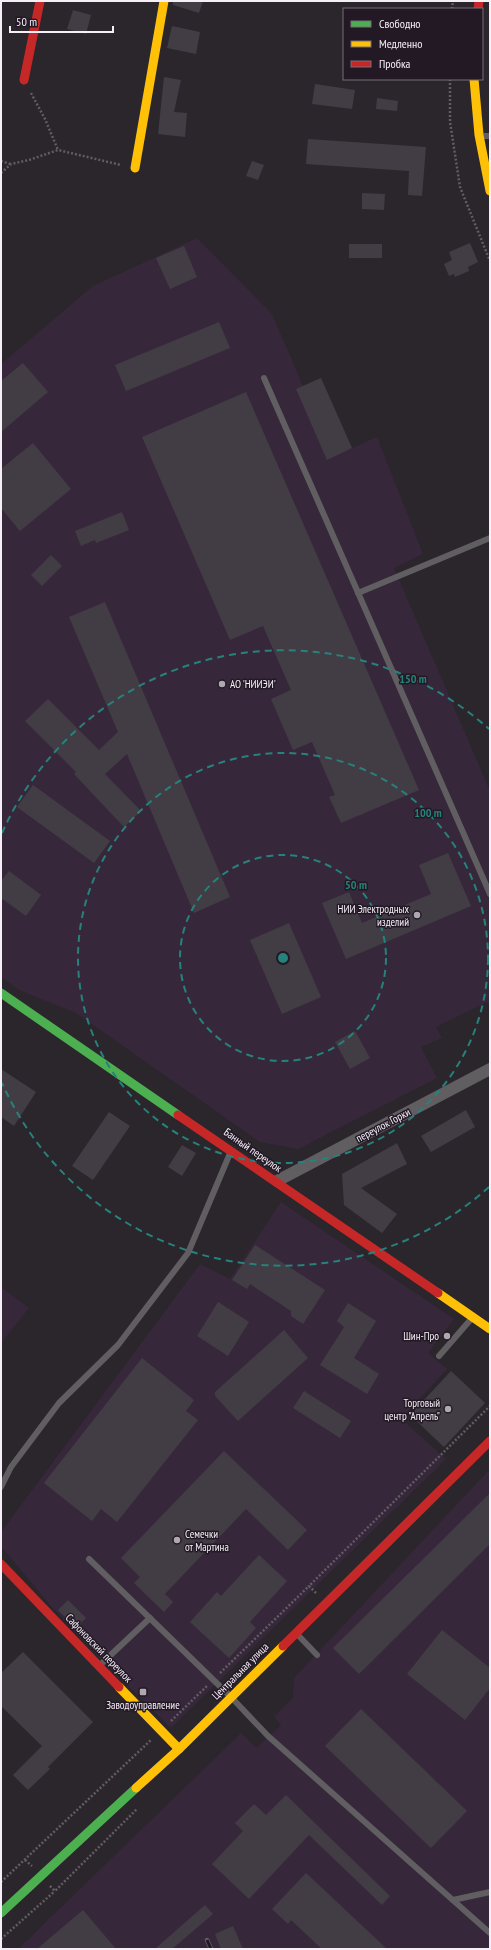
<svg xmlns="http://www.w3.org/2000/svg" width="491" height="1950" font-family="'PT Sans Narrow',sans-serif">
  <rect width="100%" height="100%" fill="#2b252c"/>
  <g fill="#36283a">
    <polygon points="197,238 272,314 303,386 321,378 352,448 377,437 423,554 394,568 490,791 490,1007 487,1002 436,1027 442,1038 421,1047 437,1078 298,1149 260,1142 76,1013 19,990 1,977 1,364 93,286"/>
    <polygon points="281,1202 454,1319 428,1353 447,1369 401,1419 446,1459 171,1728 102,1660 50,1605 1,1546 1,1532 200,1264 230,1279"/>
    <polygon points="1,1287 29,1308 1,1343"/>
    <polygon points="490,1469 490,1949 18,1949 241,1733 256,1748 281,1725 274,1717 293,1698 294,1678"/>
  </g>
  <g fill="#423d44">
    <polygon points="173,1 203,1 199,13 173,5"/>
    <polygon points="73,10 91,15 86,34 67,29"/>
    <polygon points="172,26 200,32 196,54 167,48"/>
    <polygon points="164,77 181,80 174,112 187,113 185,137 158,134"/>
    <polygon points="315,84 355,90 352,109 312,104"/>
    <polygon points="377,98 398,101 397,111 376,109"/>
    <polygon points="308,139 426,147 422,196 408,195 409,171 306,164"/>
    <polygon points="252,161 264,165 258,180 246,176"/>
    <polygon points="362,193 385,194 384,210 362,209"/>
    <polygon points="470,243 478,262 468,267 469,271 455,277 454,274 449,276 444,264 452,260 449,252"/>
    <rect x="349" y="244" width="33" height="14"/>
    <polygon points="184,246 197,277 170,289 156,258"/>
    <polygon points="219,322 230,348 126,391 115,365"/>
    <polygon points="23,363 48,392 1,432 1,381"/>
    <polygon points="321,378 352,448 327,460 296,389"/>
    <polygon points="246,392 419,790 341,823 329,797 335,795 312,742 293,750 271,699 291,690 263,626 230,640 142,437"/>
    <polygon points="33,443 71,489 20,531 1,508 1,469"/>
    <polygon points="122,512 129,530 96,543 95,540 81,546 75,531"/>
    <polygon points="51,555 62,566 42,586 31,575"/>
    <polygon points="105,602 230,897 194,913 127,754 105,774 141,811 124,827 74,774 76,772 25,721 48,699 99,750 118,732 69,617"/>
    <polygon points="33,785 110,841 94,863 17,807"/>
    <polygon points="448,853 471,906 346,959 322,903 349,892 362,923 431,894 419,865"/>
    <polygon points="9,871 41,895 26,916 1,898 1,881"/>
    <polygon points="289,923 321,997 282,1014 250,940"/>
    <polygon points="355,1031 370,1058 350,1069 335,1042"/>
    <polygon points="1,1069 36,1092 14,1126 1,1117"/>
    <polygon points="466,1110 475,1127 431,1152 421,1136"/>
    <polygon points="109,1112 130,1126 93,1180 72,1166"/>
    <polygon points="397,1143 407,1164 361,1188 397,1214 382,1233 344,1205 342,1174"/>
    <polygon points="182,1145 196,1153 182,1176 168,1167"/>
    <polygon points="255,1245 325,1290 303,1324 291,1316 291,1311 250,1284 247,1289 232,1280"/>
    <polygon points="218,1302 249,1322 228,1356 197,1336"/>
    <polygon points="348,1303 376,1321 354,1358 379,1374 367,1394 320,1365 344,1327 337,1321"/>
    <polygon points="284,1330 308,1358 238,1421 215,1396 215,1392"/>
    <polygon points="142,1358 194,1400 186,1411 198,1420 117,1522 101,1509 92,1521 44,1483"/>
    <polygon points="451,1371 485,1403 444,1447 410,1415"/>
    <polygon points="304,1391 351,1421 340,1438 293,1408"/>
    <polygon points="224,1451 307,1530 288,1550 246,1509 165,1594 173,1602 164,1612 134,1583 140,1577 121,1558"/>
    <polygon points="490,1493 490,1544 359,1674 333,1648"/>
    <polygon points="259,1555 287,1581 250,1622 256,1628 229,1658 190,1622 217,1592 221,1596"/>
    <polygon points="68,1600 86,1618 76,1628 58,1610"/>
    <polygon points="442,1630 490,1668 490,1688 465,1720 407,1674"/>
    <polygon points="23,1652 93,1722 48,1767 50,1769 28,1790 13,1775 42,1746 1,1706 1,1673"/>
    <polygon points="361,1709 467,1811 431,1848 325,1746"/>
    <polygon points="286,1795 390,1896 382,1905 309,1835 249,1899 212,1864 243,1831 235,1823 254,1804 266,1815"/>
    <polygon points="306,1873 387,1949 322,1949 291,1920 288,1924 272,1909"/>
    <polygon points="205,1905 213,1914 172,1949 155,1949"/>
    <polygon points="83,1910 116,1949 37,1949"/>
    <polygon points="233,1926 243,1949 221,1949 215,1934"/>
  </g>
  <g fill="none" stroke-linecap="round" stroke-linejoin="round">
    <g stroke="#615d62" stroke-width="2.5" stroke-dasharray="2 2" stroke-linecap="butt">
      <polyline points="452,9 453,1"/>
      <polyline points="450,79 450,122 460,187 490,261"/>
      <polyline points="31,93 45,119 58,150"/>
      <polyline points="1,161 10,164"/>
      <polyline points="1,173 11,164 29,160 58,150 121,165"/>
      <polyline points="316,1593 309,1586 490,1406"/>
      <polyline points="220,1673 309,1586"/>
      <polyline points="171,1721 208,1685"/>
      <polyline points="25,1860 32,1866"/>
      <polyline points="1,1882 152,1739"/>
      <polyline points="50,1886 55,1891 137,1809"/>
      <polyline points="1,1939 55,1891"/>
    </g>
    <g stroke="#615e62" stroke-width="6">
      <polyline points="479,136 490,136"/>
      <polyline points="264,378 490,894"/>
      <polyline points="358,593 490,538"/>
      <polyline points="439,1356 472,1318"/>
      <polyline points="1,1487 11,1467 59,1403 118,1345 188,1253 231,1151"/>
      <polyline points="89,1559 231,1697 268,1736 490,1933"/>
      <polyline points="297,1634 317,1655"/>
      <polyline points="99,1666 150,1618"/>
      <polyline points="453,1900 490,1892"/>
    </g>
    <polyline stroke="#615e62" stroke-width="12" points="277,1181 490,1069"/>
    <g stroke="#4caf50" stroke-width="9">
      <polyline points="1,993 178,1115"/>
      <polyline points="1,1913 136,1788"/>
    </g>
    <g stroke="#ffc107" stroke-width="9">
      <polyline points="474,79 479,135 490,191"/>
      <polyline points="135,168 164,1"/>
      <polyline points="438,1293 490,1329"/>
      <polyline points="119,1687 179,1749"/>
      <polyline points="136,1788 179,1749 283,1646"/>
    </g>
    <g stroke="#c62828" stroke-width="9">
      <polyline points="478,9 479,1"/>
      <polyline points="24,80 40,1"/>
      <polyline points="178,1115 438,1293"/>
      <polyline points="1,1564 119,1687"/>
      <polyline points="283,1646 490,1441"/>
    </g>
    <defs>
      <polyline id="rail" points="207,1940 211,1949"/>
    </defs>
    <use href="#rail" stroke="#615c61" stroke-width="4.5"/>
    <use href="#rail" stroke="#231925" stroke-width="3" stroke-dasharray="9" stroke-linecap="butt"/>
  </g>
  <g fill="none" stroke="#26827c" stroke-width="2" stroke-dasharray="7 5">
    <circle cx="283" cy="958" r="103"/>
    <circle cx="283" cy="958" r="205"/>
    <path d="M489 1187A308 308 0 0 1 2 1083M2 833A308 308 0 0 1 489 729"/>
  </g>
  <g fill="#afa8b1" stroke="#231925" stroke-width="1.5">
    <circle cx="222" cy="684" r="4"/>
    <circle cx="417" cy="915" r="4"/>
    <circle cx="447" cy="1336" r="4"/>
    <circle cx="448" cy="1409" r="4"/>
    <circle cx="177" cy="1540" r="4"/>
    <rect x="139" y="1688" width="8" height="8" rx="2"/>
  </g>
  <g text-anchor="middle" stroke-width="3" stroke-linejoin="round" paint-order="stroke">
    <g font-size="11" fill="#f6eff8" stroke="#231925" text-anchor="end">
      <text x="230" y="688" text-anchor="start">АО 'НИИЭИ'</text>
      <text x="409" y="913">НИИ Электродных<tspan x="409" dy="13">изделий</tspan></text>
      <text x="439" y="1340">Шин-Про</text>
      <text x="440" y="1407">Торговый<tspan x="440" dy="13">центр "Апрель"</tspan></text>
      <text x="185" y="1538" text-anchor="start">Семечки<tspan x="185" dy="13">от Мартина</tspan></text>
      <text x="143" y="1709" text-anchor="middle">Заводоуправление</text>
    </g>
    <g font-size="11" fill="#f6eff8" stroke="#231925">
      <text transform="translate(383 1125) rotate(-28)" y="4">переулок Горки</text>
      <text transform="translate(253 1150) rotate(35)" y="4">Банный переулок</text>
      <text transform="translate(99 1648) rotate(46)" y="4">Сафоновский переулок</text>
      <text transform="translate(240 1671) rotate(-45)" y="4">Центральная улица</text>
    </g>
  </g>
  <circle cx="283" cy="958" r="6" fill="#26827c" stroke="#231925" stroke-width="2"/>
  <g font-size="12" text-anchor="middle" font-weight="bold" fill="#26827c" stroke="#231925" stroke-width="3" stroke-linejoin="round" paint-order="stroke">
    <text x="413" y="683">150 m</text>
    <text x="428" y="817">100 m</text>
    <text x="356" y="889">50 m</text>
  </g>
  <rect width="491" height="1950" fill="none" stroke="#f6eff8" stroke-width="4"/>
  <rect x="343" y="8" width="140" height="72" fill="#231925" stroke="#776f79"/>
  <rect x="351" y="21" width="20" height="6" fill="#4caf50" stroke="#776f79"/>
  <text x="379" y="28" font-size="12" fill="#f6eff8">Свободно</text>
  <rect x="351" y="41" width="20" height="6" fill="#ffc107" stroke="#776f79"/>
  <text x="379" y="48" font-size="12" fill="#f6eff8">Медленно</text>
  <rect x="351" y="61" width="20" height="6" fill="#c62828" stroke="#776f79"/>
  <text x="379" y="68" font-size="12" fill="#f6eff8">Пробка</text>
  <path d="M10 26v6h103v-6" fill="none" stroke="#f6eff8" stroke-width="2"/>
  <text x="16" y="26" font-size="12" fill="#f6eff8" stroke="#231925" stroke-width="3" paint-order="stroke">50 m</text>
</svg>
